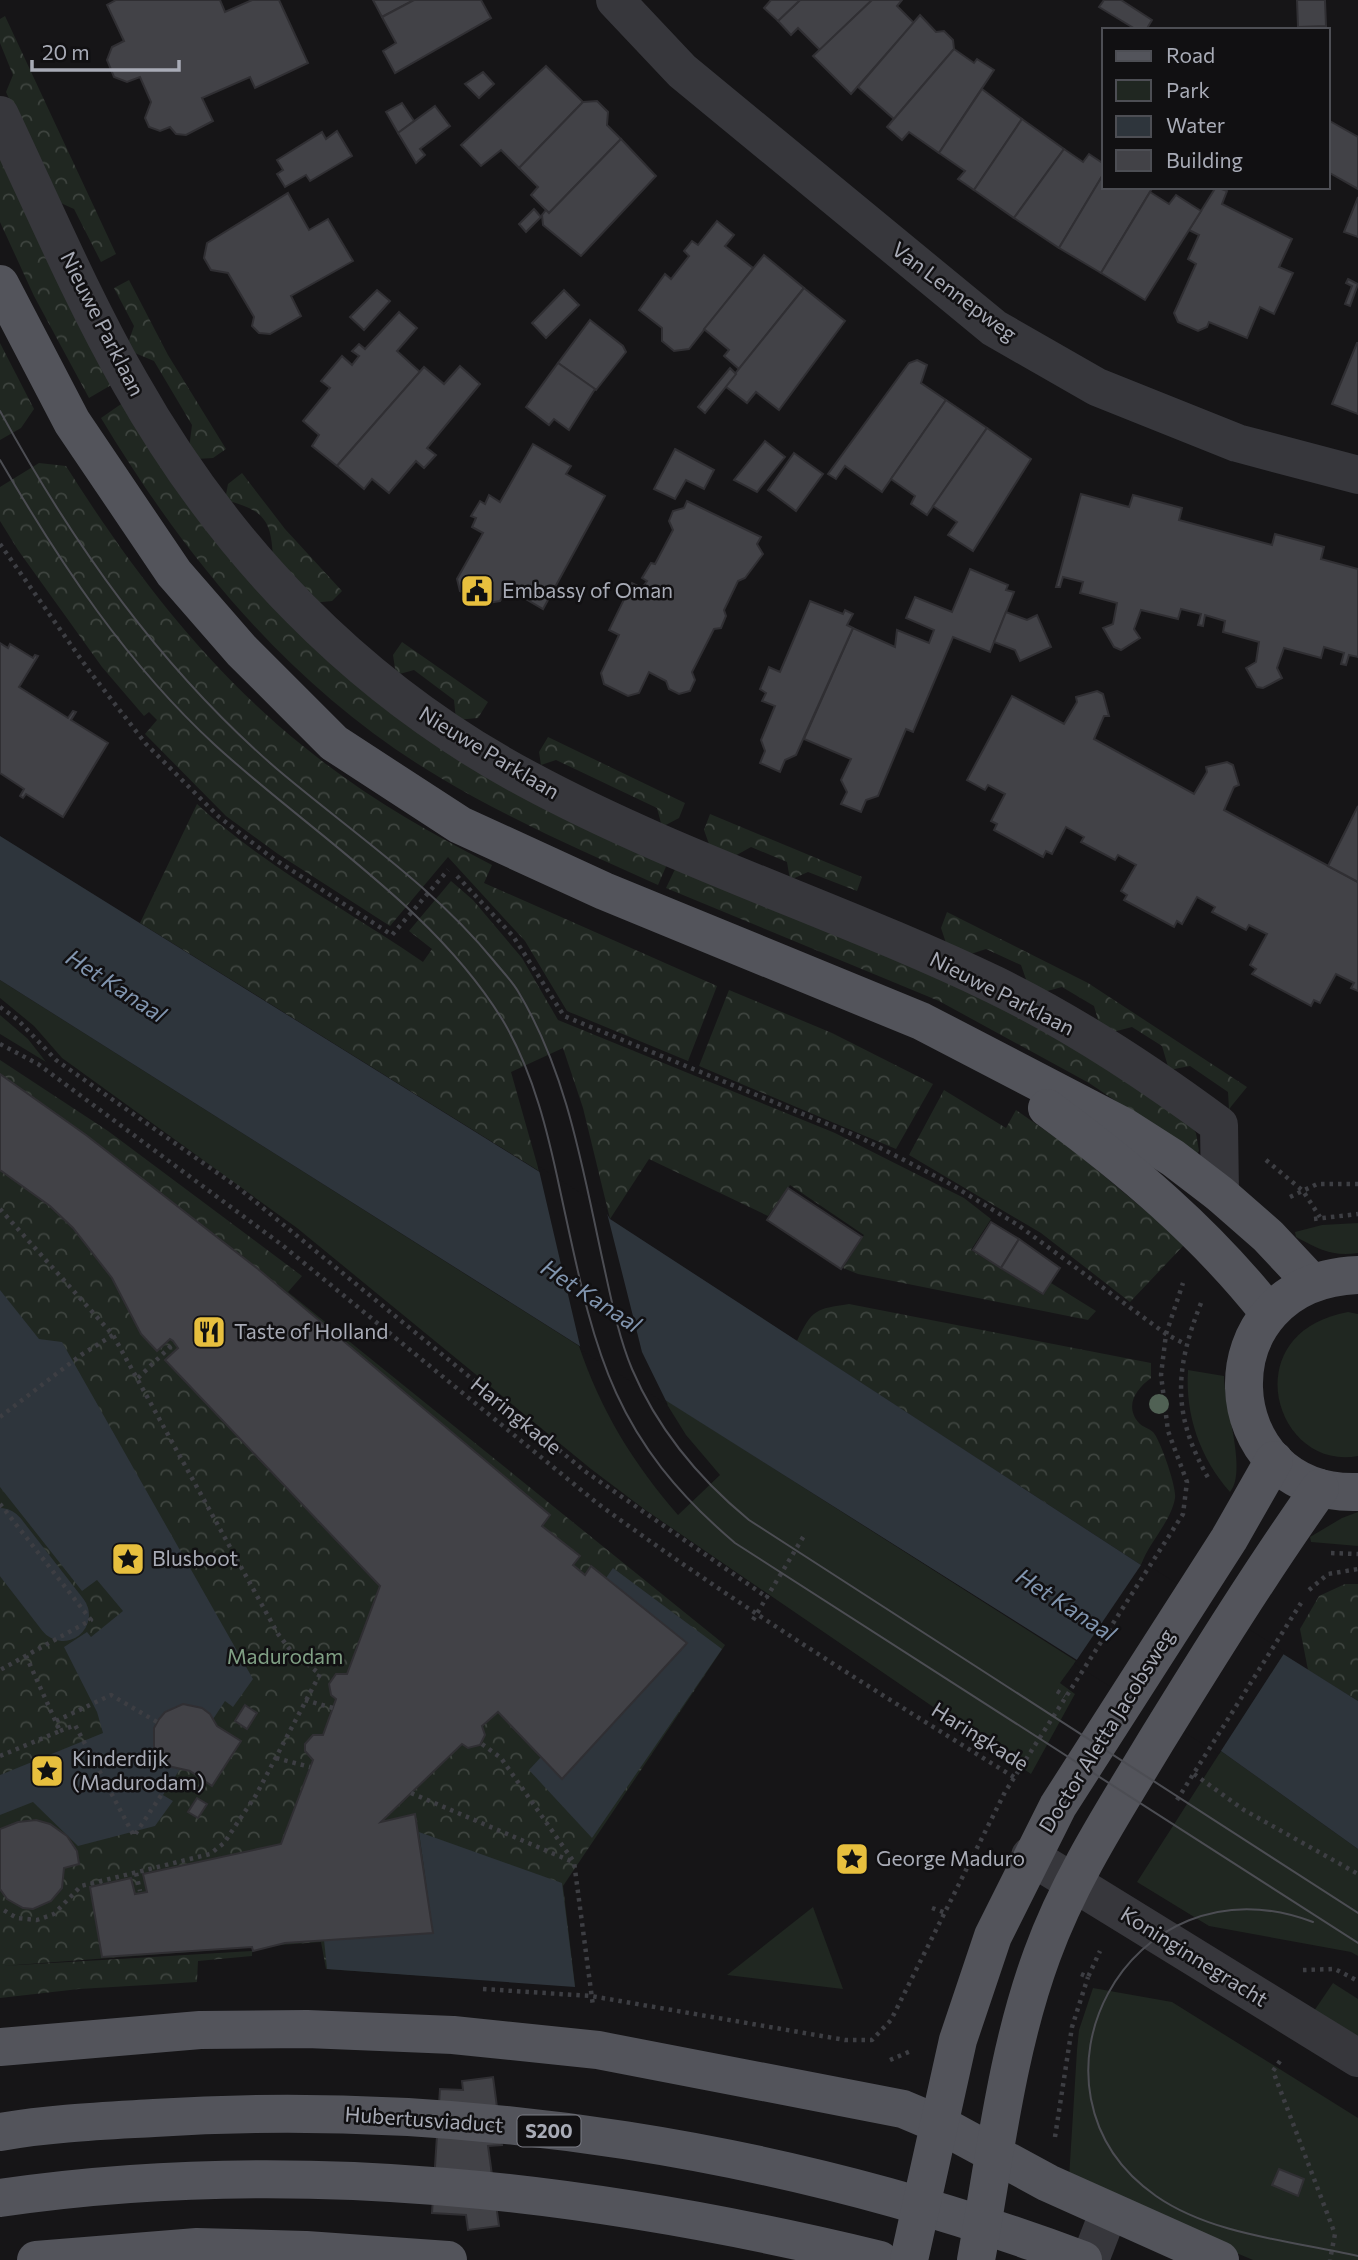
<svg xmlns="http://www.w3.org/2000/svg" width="1358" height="2260" font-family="Commissioner,sans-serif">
  <defs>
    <pattern id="forest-crowns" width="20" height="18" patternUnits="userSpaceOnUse" patternTransform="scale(1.75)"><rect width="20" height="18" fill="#202721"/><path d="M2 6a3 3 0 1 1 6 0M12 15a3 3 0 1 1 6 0" fill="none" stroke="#3e443f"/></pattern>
  </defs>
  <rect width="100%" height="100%" fill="#161517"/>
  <g fill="#202721">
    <path d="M0,980L579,1346C601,1411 633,1463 678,1515L720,1475L686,1435L663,1398L1076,1661L1060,1683L1075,1694L1031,1774L644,1509L591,1469L297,1228L62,1058L34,1026L0,998Z"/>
    <polygon points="0,1015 28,1039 46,1062 0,1034"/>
    <path d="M1358,1223V1253C1333,1257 1318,1249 1296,1237L1295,1232L1322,1225Z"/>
    <path d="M1348,1312L1358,1314V1456C1275,1472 1233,1333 1348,1312Z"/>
    <path d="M1188,1370L1224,1376C1224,1404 1248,1472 1230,1492C1200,1458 1185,1415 1188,1370Z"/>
    <polygon points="1358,1512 1358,1546 1311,1542 1310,1537 1342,1518"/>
    <polygon points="1221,1751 1358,1849 1358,1956 1351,1952 1209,1926 1137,1882"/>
    <polygon points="813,1907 843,1989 727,1975"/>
    <polygon points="1333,1983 1358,1999 1358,2038 1314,2011"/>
    <polygon points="1093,1988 1172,2002 1358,2118 1358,2260 1253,2260 1134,2210 1069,2178 1077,2050 1079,2030"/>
  </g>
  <g fill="url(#forest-crowns)">
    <polygon points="5,16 116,254 101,262 74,209 54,200 6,92 13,75 0,43 0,19"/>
    <polygon points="0,155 113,384 89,398 34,296 0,222"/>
    <polygon points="129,280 168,355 226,449 213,458 196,459 189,449 192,425 154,361 130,351 127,346 134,326 114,288"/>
    <polygon points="0,343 34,409 21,428 0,440"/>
    <path d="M124,402L243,572L668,862L658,885C584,852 509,819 439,777C294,691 187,561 101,418Z"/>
    <path d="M39,463L66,466C131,569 207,669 303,746C360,793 426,831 492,865L484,883L717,986L688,1061L567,1011L525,941L448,857L390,926L278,854L226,816L145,734L157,720L149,712L144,716L102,667L18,550L0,521V487Z"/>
    <path d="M242,473L285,529L342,591L332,601L312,603L273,560C272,520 264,510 225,500L228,484Z"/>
    <polygon points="402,642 488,702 478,718 456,720 454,700 414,670 396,675 393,655"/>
    <polygon points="548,737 685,803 679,818 662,827 657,808 556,760 541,765 539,752"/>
    <path d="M197,804C264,866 347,910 423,962L432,949L409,931L451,881L473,900L522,958L558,1020L835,1133L964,1198L991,1219L971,1250L1043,1295L1051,1283L1096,1311L1088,1320L858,1274L843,1268L864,1235L790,1185L768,1216L649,1159L610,1219L583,1108L563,1048L511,1072L539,1171L140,923Z"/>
    <polygon points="710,814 862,877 857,891 808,872 790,880 787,862 751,847 733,857 710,847 704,830"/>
    <polygon points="677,865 858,940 1032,1022 1185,1118 1196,1133 1199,1151 1196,1155 1089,1083 939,1001 666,888"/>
    <polygon points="947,912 1088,983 1247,1087 1229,1109 1228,1092 1190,1066 1169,1070 1162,1046 1132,1027 1109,1033 1100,1027 1094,1006 1062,987 1040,993 1029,988 1021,965 986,949 965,956 948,949 941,928"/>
    <polygon points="729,990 832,1033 933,1084 896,1149 699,1066"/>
    <polygon points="0,1060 108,1131 302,1276 288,1292 725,1645 563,1886 575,1986 326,1969 321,1942 2,1966 252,1951 252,1956 198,1961 197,1982 79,1989 0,1998"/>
    <polygon points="944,1090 1006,1128 1016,1110 1072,1149 1185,1244 1130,1302 1041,1233 909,1155"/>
    <path d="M849,1304L1151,1363V1378C1136,1389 1124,1406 1139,1423C1142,1427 1149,1428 1153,1432C1160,1439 1177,1488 1175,1498C1171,1522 1149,1542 1141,1565L797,1341C812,1309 816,1309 849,1304Z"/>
    <polygon points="1345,1584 1358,1584 1358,1701 1308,1670 1300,1629 1319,1596"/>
  </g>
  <g fill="#2e353c">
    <polygon points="0,836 607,1214 610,1219 1141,1565 1358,1701 1358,1849 1221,1751 0,980"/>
    <polygon points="0,1290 39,1339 62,1342 253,1679 233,1707 225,1701 163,1795 173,1801 155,1826 78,1846 33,1802 0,1815 0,1775 103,1733 97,1712 64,1647 87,1632 91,1637 123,1611 97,1580 82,1591 0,1487"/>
    <polygon points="613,1568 722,1649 592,1838 529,1770 541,1757 562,1779 687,1644 606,1578"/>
    <polygon points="419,1832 562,1883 575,1987 327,1969 324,1940 433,1933"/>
  </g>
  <g fill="#161517">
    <polygon points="538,1166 606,1209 642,1352 668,1405 581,1350"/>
    <polygon points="1143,1562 1285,1652 1219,1754 1074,1664"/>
  </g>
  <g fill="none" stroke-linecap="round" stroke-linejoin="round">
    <polyline stroke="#2e353c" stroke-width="52" points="0,1534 63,1615"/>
  </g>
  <g fill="#424247" stroke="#302f33" stroke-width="2">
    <polygon points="116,0 220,0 225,12 252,0 279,0 308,63 255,88 250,77 202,98 213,121 186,135 176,134 170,127 160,131 149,127 145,118 151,102 140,77 127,82 114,77 107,60 112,47 124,41 107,5"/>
    <polygon points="373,0 414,0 382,17"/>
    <polygon points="414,0 481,0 491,18 395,73 383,51 396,43 382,17"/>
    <polygon points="800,0 872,0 820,50 798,28 791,35 778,21"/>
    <polygon points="800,0 778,21 764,8 771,0"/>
    <polygon points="872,0 902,0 897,6 914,23 851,94 813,56"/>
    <polygon points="1104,0 1121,0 1152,20 1146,30 1137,30 1099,7"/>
    <polygon points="1297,0 1325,0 1326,26 1298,27"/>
    <polygon points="920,15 936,32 944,31 953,40 954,49 894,119 858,87"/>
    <polygon points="954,49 974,63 977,59 994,70 939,153 909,132 902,140 887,127"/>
    <polygon points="546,66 583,102 519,168 501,150 481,166 461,145"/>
    <polygon points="483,72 494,84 479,98 465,84"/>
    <polygon points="982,89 1022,119 974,190 958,179 965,171 939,153"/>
    <polygon points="597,101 608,112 607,125 621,139 549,213 531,195 538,187 519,168 583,102"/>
    <polygon points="402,103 414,121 398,133 386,112"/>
    <polygon points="435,106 450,126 420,149 425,155 416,163 398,133"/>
    <polygon points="1022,119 1064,149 1014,218 974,190"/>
    <polygon points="1328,120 1358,137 1358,189 1328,172"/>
    <polygon points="337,131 352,156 310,181 306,175 285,187 277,174 283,170 277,160 322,132 326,139"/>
    <polygon points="621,139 656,176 581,256 543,225 542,215 546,210 549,213"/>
    <polygon points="1064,149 1083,162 1089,154 1104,164 1104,173 1059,248 1014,218"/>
    <polygon points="1104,173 1104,187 1153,187 1101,273 1059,248"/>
    <polygon points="1216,187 1227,191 1222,204 1292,239 1279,267 1293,273 1274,314 1260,307 1247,338 1209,322 1207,327 1198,331 1178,322 1174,313 1196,264 1188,259 1199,235 1189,230"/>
    <polygon points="1150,192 1169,204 1176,195 1201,211 1145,300 1101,273"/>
    <polygon points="288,193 309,230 328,219 353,261 291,296 301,316 270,334 259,333 252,326 254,317 228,273 211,270 204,258 207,243"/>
    <polygon points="1358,197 1358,237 1344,232"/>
    <polygon points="534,209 541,217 526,232 519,224"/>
    <polygon points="717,221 734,235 725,246 753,268 689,349 674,351 662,341 662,328 639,310 665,274 671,279 689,256 684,251 692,241 698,245"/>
    <polygon points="764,255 804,288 739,369 724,356 729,350 704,329"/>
    <polygon points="1348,279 1358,284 1350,306 1345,304 1352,286 1346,283"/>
    <polygon points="804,288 845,321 779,410 756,392 747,403 725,386"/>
    <polygon points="377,290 390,301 364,330 350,317"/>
    <polygon points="564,290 579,305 546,338 532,323"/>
    <polygon points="399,312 417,328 397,351 420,372 337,466 312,446 319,435 303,421 330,388 321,381 342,356 352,365 359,356 352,351 359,344 365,349"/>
    <polygon points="590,320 623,346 626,352 596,390 558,363"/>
    <polygon points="1357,343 1358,343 1358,414 1332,404"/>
    <polygon points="917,360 927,365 921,383 946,400 882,492 845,466 836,479 828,474 909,363"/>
    <polygon points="558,363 595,389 569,430 554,419 549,425 526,407"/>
    <polygon points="460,366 480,384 427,448 436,455 424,468 416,461 389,493 372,479 364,489 337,466 424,367 444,384"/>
    <polygon points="730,368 736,374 705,413 698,407"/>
    <polygon points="946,400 987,428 927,515 911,504 915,496 891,479"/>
    <polygon points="987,428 1031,459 973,551 948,535 957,522 933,506"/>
    <polygon points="765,441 785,457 757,492 734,480"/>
    <polygon points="533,444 571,466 566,474 605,496 543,609 507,588 500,601 481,604 460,591 457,579 483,533 472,527 476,518 471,516 480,501 485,504 489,495 500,502"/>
    <polygon points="675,449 714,470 704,489 686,480 675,499 654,489"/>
    <polygon points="794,453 823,474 796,511 768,490"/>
    <polygon points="1081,494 1129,507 1133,495 1182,508 1179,520 1272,545 1275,534 1324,547 1321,559 1358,569 1358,657 1349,655 1346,665 1341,664 1344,653 1324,647 1321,658 1284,648 1277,668 1282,678 1263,688 1257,687 1246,668 1256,662 1259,642 1223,632 1225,621 1205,615 1203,626 1198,625 1201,614 1181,609 1178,619 1141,610 1134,629 1140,638 1121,650 1114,647 1103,628 1113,624 1117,603 1080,593 1083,582 1063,577 1060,587 1056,587"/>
    <polygon points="687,501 761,537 757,544 763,554 745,578 738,581 724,610 726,616 721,628 714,629 692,672 695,680 690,691 679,694 669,689 666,681 649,672 639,693 628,696 604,684 601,673 619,635 609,630 632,583 642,588 647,581 642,578 651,563 655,564 673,530 669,521 673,511 684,508"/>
    <polygon points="970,569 1008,585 1006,590 1014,592 990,652 953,637 913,732 906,729 878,796 866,800 861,812 841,804 847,792 841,780 851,759 804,739 853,628 895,647 897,630 929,643 934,630 906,618 915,597 952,612"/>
    <polygon points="810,601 843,614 845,610 853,614 847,625 853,628 796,755 785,760 780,772 760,763 765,751 761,740 775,706 762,701 766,693 760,689 769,667 780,672"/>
    <polygon points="1006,612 1027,620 1037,615 1051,647 1020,661 1015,650 994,642"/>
    <polygon points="0,643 8,648 10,644 33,658 35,655 38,656 19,687 68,718 73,711 76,712 71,720 108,743 63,817 26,794 23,798 20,796 24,789 0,773"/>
    <polygon points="1097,691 1103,694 1109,716 1104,716 1094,739 1194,794 1207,772 1206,767 1227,762 1233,765 1239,785 1234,787 1224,810 1358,882 1358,991 1351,988 1354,983 1336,974 1320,1003 1314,1000 1311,1006 1252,974 1256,969 1250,965 1267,934 1249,925 1246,930 1212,912 1215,907 1197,897 1182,924 1177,921 1174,927 1124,900 1127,895 1121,891 1136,865 1118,855 1115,860 1081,842 1084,837 1066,827 1052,854 1046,851 1043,857 994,830 997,824 991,821 1005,794 988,785 985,790 967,780 1012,696 1064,724 1077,702 1076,697"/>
    <polygon points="1358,806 1358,882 1328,866"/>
    <polygon points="0,1074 86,1135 258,1269 550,1515 542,1526 580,1556 573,1565 585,1575 591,1566 687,1643 562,1779 498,1712 482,1726 485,1735 480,1745 468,1748 462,1744 381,1822 415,1814 433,1933 285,1943 253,1951 252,1947 102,1957 90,1887 131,1878 135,1894 147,1892 143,1874 281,1844 313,1760 305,1751 305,1744 313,1735 323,1735 336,1699 331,1695 329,1684 336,1674 347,1674 380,1586 165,1360 178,1348 173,1341 170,1339 157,1351 141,1334 112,1278 73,1228 50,1206 0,1170"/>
    <polygon points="788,1188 862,1237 841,1269 767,1220"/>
    <polygon points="991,1222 1019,1239 1001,1268 973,1250"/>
    <polygon points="1019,1239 1060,1268 1043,1294 1001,1268"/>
    <polygon points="183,1704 202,1708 210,1714 217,1726 241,1741 212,1786 190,1771 168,1766 154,1747 154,1728 159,1719 165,1712"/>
    <polygon points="245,1705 257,1713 247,1729 235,1721"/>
    <polygon points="197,1798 207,1804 198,1818 188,1812"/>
    <polygon points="36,1820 50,1824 67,1836 77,1851 79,1864 64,1868 62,1888 51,1901 33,1909 23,1908 7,1899 0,1889 0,1829 18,1822"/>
    <polygon points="493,2077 502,2145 488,2146 499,2226 468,2230 466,2215 432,2213 440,2089 463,2090 462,2081"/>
    <polygon points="1279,2169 1304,2179 1298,2196 1272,2185"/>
  </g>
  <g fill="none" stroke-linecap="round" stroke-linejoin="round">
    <g stroke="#3d3e43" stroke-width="4.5" stroke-dasharray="3.5 5" stroke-linecap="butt">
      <polyline points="0,544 90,672 146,744 219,817 271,857 392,935 448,870"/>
      <polyline points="457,876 513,936 564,1016 859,1137 945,1181 1018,1225 1166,1334 1185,1344"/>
      <polyline points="0,1007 17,1019 56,1060 236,1186 586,1472 768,1598"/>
      <path d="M0,1044L38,1064L282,1245L597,1503C732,1602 875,1691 1017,1779"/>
      <polyline points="1266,1160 1303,1191 1320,1217"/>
      <polyline points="1290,1197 1317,1184 1358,1184"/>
      <polyline points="0,1209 113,1335 278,1634 292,1652 320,1674 256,1795 224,1843 210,1854 81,1886 54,1914 37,1920 17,1918 0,1908"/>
      <polyline points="1314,1219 1358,1214"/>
      <path d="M1201,1303C1174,1371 1172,1416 1210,1481"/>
      <polyline points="138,1378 173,1344"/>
      <polyline points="0,1417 81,1355 113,1335"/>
      <polyline points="0,1504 91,1620 0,1670"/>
      <polyline points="1331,1553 1358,1554"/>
      <polyline points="1309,1590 1328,1574 1358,1569"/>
      <polyline points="753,1620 805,1534"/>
      <polyline points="1057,1691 1065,1696"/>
      <polyline points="305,1700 333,1708"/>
      <polyline points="56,1721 111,1695 157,1722"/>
      <polyline points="60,1731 75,1725 134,1836 168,1785"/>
      <polyline points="482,1744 501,1758 574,1862 593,2006"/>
      <polyline points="0,1756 60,1731 26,1656"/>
      <polyline points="276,1758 310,1767"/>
      <polyline points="1194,1774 1244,1810 1358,1874"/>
      <polyline points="411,1793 573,1862"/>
      <polyline points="1177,1800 1301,1603"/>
      <polyline points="136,1873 140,1891"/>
      <polyline points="932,1908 946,1913"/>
      <polyline points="1303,1970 1335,1969 1358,1981"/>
      <polyline points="1081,1974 1088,1977 1100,1951"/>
      <polyline points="483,1989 591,1996 845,2040 872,2040 891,2020 1005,1792 1183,1514 1187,1482 1168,1431 1161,1375 1166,1334 1183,1283"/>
      <polyline points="890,2060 911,2051"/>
      <polyline points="1280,2061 1273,2071 1335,2234 1330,2260"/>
      <polyline points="1055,2137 1072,2027 1088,1977"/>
    </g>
    <g stroke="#37373c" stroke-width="38">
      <polyline points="615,0 682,71 994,328 1097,387 1237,443 1358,475"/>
      <path d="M0,115C42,204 81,296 130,382C224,549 357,688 527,779C677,860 841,911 995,985C1073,1023 1149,1073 1219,1125L1220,1194"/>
      <polyline points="1030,1856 1358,2058"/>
      <polyline points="1090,2260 1109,2211"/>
    </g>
    <g stroke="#53545b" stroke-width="38">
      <polyline points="0,284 72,422 174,573 242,651 334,743 460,825 604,891 921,1021 1123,1126 1173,1158 1220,1194 1268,1236 1312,1283"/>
      <path d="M1047,1108C1129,1168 1206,1233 1269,1313"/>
      <path d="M1358,1275C1200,1281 1212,1497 1358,1492"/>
      <polyline points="0,2047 200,2030 307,2029 453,2035 598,2050 903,2109 941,2125 1048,2183 1220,2260"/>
      <path d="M0,2132C51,2123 103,2121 154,2118C467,2098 789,2150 1083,2260"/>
      <path d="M0,2198C295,2155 592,2190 880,2260"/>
      <polyline points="36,2260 197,2247 306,2250 448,2260"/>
      <polyline points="909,2260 958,2040 993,1936 1058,1806 1229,1539 1274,1460"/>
      <path d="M976,2260C995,2158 1006,2053 1042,1955C1070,1878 1114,1811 1156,1741C1209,1655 1262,1570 1320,1488"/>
    </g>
    <g stroke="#4c4d53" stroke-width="2">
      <path d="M0,411C73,544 161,669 277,769C350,831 433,886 494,961C502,971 513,982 519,993C568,1075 583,1171 603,1262C611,1298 618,1335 632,1369C658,1430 698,1478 749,1520L1358,1913"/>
      <path d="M0,460C60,563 127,664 215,745C311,833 438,911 505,1024C534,1075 548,1133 560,1190C594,1346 607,1434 735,1543L1358,1943"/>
      <path d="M1313,1922C1126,1852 1006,2091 1156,2196C1212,2235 1292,2241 1358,2256"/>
    </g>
  </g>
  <circle fill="#506154" cx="1159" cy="1404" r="10"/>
  <defs>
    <symbol id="civic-square" viewBox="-11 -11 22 22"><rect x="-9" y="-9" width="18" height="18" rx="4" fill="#e7bf3e" stroke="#111012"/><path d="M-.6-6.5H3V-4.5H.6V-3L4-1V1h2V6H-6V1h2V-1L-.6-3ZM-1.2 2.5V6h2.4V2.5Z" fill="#111"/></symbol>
    <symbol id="restaurant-square" viewBox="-11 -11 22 22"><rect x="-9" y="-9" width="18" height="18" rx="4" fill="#e7bf3e" stroke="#111012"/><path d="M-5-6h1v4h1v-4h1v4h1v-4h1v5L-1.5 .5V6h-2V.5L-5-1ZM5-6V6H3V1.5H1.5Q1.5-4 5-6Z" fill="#111"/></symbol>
    <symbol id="sight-square" viewBox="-11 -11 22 22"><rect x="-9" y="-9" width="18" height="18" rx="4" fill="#e7bf3e" stroke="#111012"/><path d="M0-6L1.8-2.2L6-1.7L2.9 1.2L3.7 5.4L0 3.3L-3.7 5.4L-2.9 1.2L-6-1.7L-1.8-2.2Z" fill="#111"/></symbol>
  </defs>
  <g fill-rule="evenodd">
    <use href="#civic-square" x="458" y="572" width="38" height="38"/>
    <use href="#restaurant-square" x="190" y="1313" width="38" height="38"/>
    <use href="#sight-square" x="109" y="1540" width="38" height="38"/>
    <use href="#sight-square" x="28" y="1752" width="38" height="38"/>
    <use href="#sight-square" x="833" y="1840" width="38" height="38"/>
  </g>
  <g text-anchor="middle" stroke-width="5" stroke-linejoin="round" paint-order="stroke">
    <rect fill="#111012" stroke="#7b7c85" stroke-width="2" x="517.5" y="2115.5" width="63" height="31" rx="5"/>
    <g font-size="19" font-weight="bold" fill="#a8abb6">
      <text x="549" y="2138">S200</text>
    </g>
    <g font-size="21" fill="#a8abb6" stroke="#111012">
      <text transform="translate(954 292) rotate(37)" y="7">Van Lennepweg</text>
      <text transform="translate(102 324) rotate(63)" y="7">Nieuwe Parklaan</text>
      <text transform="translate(489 753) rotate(31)" y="7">Nieuwe Parklaan</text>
      <text transform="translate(1002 994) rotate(27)" y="7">Nieuwe Parklaan</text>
      <text transform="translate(516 1416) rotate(39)" y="7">Haringkade</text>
      <text transform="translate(1107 1731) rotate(-58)" y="7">Doctor Aletta Jacobsweg</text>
      <text transform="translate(980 1737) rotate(32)" y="7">Haringkade</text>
      <text transform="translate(1194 1957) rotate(32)" y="7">Koninginnegracht</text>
      <text transform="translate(424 2120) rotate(4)" y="7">Hubertusviaduct</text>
    </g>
    <g font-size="21" fill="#a8abb6" stroke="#111012" text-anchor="start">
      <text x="502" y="598">Embassy of Oman</text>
      <text x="234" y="1339">Taste of Holland</text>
      <text x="152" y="1566">Blusboot</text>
      <text x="72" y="1766">Kinderdijk<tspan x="72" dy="24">(Madurodam)</tspan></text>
      <text x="876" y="1866">George Maduro</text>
    </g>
    <g font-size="21" fill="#80a085" stroke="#111012">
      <text x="285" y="1664">Madurodam</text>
    </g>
    <g font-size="23" font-style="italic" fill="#8195af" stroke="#111012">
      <text transform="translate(116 986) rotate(33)" y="8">Het Kanaal</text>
      <text transform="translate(591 1296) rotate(33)" y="8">Het Kanaal</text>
      <text transform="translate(1066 1605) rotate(33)" y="8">Het Kanaal</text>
    </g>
  </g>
  <rect x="1102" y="28" width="228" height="161" fill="#111012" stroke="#4d4e54" stroke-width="2"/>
  <rect x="1116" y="51" width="35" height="10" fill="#53545b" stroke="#4d4e54" stroke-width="2"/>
  <text x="1166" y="63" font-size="21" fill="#a8abb6">Road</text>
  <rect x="1116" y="80" width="35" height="21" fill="#202721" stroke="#4d4e54" stroke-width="2"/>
  <text x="1166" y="98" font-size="21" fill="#a8abb6">Park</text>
  <rect x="1116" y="116" width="35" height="21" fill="#2e353c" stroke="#4d4e54" stroke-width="2"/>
  <text x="1166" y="133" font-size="21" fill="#a8abb6">Water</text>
  <rect x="1116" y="150" width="35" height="21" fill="#424247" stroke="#4d4e54" stroke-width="2"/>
  <text x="1166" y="168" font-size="21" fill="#a8abb6">Building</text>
  <path d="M32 60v10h147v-10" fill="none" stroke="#a8abb6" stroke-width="3.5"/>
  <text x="42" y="60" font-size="21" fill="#a8abb6" stroke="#111012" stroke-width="5" paint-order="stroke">20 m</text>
</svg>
